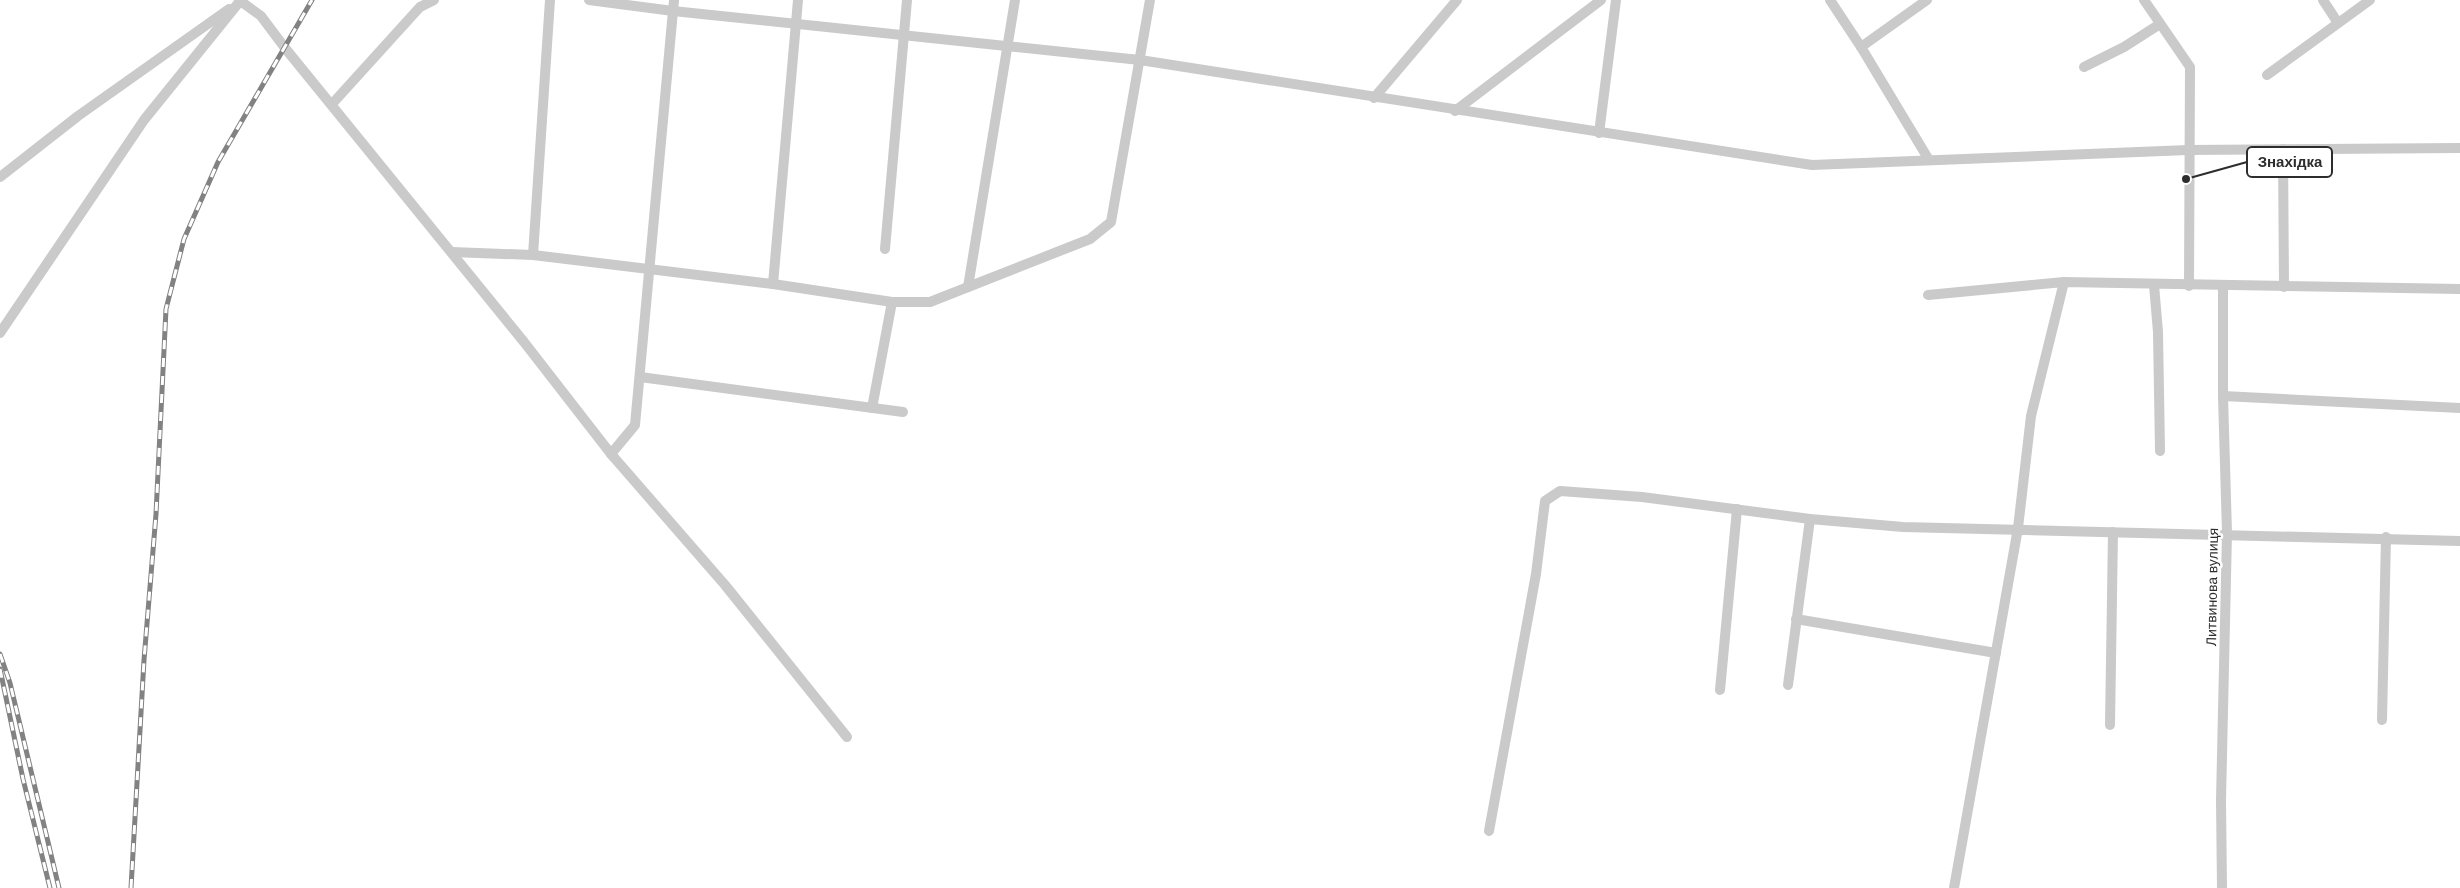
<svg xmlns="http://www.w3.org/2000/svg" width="2460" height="888" font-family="'DM Sans',sans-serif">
  <rect width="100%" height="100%" fill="#fff"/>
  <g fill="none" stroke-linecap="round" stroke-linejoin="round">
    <g stroke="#cacaca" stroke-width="10">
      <polyline points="239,0 261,16 285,48 524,342 611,454 725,585 847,737"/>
      <polyline points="589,0 673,11 1140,60 1812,165 2188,150 2460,148"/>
      <polyline points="1830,0 1861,47 1929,160"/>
      <polyline points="2144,0 2190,67 2189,286"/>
      <polyline points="2323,0 2338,23"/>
      <polyline points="1861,47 1927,0"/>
      <polyline points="2084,67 2124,47 2160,24"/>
      <polyline points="2267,75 2370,0"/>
      <polyline points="1374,98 1457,0"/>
      <polyline points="332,104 420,7 434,0"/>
      <polyline points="1455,111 1601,0"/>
      <polyline points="1599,133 1616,0"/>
      <polyline points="2283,149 2284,287"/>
      <polyline points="0,177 78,116 229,9"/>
      <polyline points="885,249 907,0"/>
      <polyline points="452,252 533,255 773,284 892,302 930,302 1090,239 1111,222 1150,0"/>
      <polyline points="533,255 550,0"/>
      <polyline points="773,284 798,0"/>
      <polyline points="2154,285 2158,332 2160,451"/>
      <polyline points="968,287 1015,0"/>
      <polyline points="1928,295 2064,282 2460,289"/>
      <polyline points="0,333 144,120 240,1"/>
      <polyline points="640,377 903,412"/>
      <polyline points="2223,396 2460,408"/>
      <polyline points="872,408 892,302"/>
      <polyline points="611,454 635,425 674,0"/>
      <polyline points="1796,619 1996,653"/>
      <polyline points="1788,685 1810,519"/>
      <polyline points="1720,690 1737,509"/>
      <polyline points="2382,720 2386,537"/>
      <polyline points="2110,725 2113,532"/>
      <polyline points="1489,831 1536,574 1545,501 1560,491 1642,497 1810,519 1903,527 2460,541"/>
      <polyline points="1954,888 2018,528 2031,416 2064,282"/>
      <polyline points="2222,888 2221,800 2227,533 2223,396 2223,286"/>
    </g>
    <defs>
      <g id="rail">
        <polyline points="0,654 10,683 59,888"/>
        <polyline points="0,669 23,779 50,888"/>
        <polyline points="131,888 144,660 156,514 166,309 184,239 218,162 312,0"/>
      </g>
    </defs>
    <use href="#rail" stroke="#828282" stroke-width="5"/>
    <use href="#rail" stroke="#fff" stroke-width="3" stroke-dasharray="9" stroke-linecap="butt"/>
  </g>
  <g text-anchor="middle" stroke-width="5" stroke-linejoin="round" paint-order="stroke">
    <g font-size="14" fill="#2d2d2d" stroke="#fff">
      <text transform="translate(2212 587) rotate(-89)" y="5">Литвинова вулиця</text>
    </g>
  </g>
  <path fill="none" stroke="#2d2d2d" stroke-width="2" d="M2186 179L2247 162"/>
  <circle fill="#2d2d2d" stroke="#fff" stroke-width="2" cx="2186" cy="179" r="5"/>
  <rect fill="#fff" stroke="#2d2d2d" stroke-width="2" x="2247" y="147" width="85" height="30" rx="5"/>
  <g font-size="15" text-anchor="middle" font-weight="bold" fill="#2d2d2d">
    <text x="2290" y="167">Знахідка</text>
  </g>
</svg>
